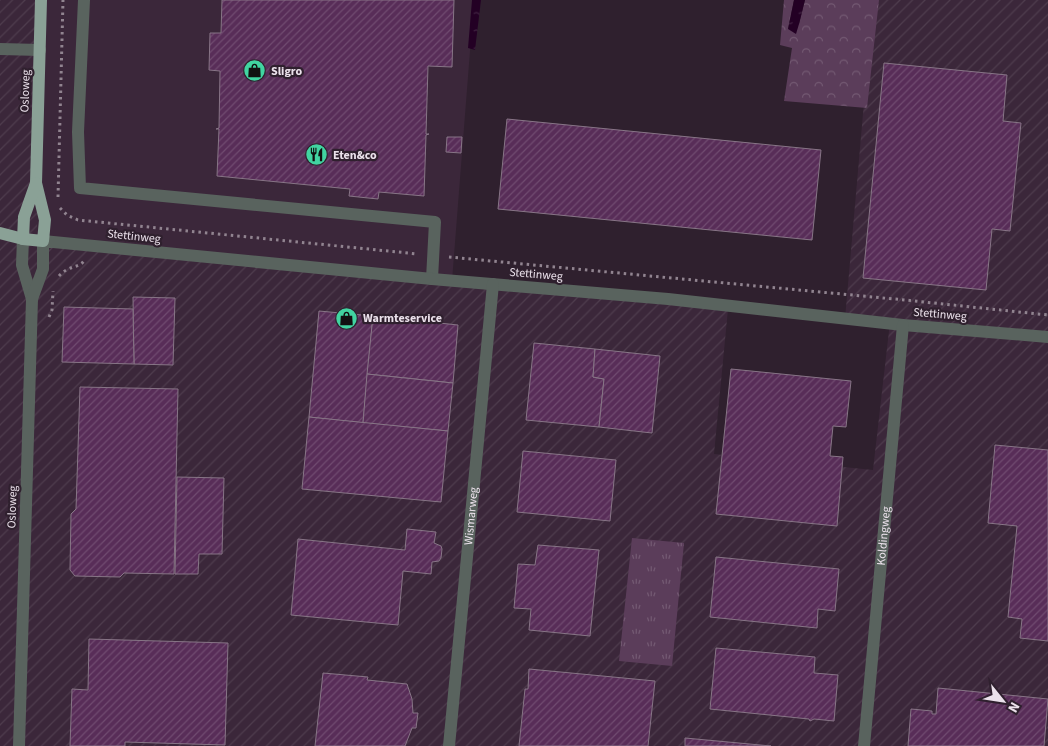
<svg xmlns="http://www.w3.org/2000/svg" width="1048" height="746" font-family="'Source Sans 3',sans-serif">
  <defs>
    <pattern id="industrial-furrows" width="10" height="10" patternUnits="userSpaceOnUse" patternTransform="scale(1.25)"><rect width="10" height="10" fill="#3b273a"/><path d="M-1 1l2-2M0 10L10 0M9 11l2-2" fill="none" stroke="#4e3c4d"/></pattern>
    <pattern id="grass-tufts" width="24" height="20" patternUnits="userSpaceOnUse" patternTransform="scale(1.25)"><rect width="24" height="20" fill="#5b3d5a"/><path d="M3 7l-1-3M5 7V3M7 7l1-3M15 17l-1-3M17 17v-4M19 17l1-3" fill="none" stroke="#735972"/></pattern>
    <pattern id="forest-crowns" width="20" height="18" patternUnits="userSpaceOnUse" patternTransform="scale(1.25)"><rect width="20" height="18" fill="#5b3d5a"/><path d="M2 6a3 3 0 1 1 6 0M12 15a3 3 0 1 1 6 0" fill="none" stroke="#735972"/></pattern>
    <pattern id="water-ripples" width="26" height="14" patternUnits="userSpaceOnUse" patternTransform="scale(1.25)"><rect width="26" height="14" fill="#230024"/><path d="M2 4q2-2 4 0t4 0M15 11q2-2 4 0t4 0" fill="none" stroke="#432544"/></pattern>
    <pattern id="building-hatch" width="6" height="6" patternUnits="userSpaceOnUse" patternTransform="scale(1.25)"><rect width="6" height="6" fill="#582d58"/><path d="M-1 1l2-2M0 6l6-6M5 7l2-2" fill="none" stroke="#704b70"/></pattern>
  </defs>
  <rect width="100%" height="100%" fill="#2f202e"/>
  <polygon fill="#3b273a" points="38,0 474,0 452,281 37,240"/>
  <polygon fill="url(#industrial-furrows)" points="0,0 38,0 37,240 728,309 714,454 873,470 890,322 845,319 873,0 1048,0 1048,746 0,746"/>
  <polygon fill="url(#grass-tufts)" points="632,538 684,543 672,666 619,661"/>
  <polygon fill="url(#forest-crowns)" points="784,0 794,0 788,29 799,24 805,0 879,0 867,108 784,101 792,48 780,45"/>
  <g fill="url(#water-ripples)">
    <polygon points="472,0 481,0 475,50 468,48"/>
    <polygon points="794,0 805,0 799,24 796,34 788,29"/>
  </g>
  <g fill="url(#building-hatch)" stroke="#877586">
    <polygon points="222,0 454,0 452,67 428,66 426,134 429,134 426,135 424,196 379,192 378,199 349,196 350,189 217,176 219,129 216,129 219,128 220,71 209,70 210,33 221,33"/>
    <polygon points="884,63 1007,75 1003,121 1021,123 1010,231 992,229 986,290 863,278"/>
    <polygon points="507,119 821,150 812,240 498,209"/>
    <polygon points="447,137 462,137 461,153 446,152"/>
    <polygon points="133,297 175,298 173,365 134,364"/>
    <polygon points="64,307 133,309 134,364 62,362"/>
    <polygon points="319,311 373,316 363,423 309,417"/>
    <polygon points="373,316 458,325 453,383 367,374"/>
    <polygon points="534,343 595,349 593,377 604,379 599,427 526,420"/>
    <polygon points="595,349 660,356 652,433 599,427 604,379 593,377"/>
    <polygon points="731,369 851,381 846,427 833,426 830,456 843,457 837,526 716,514"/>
    <polygon points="367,374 453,383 448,431 363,423"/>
    <polygon points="80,387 178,389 174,574 124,573 120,577 75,576 70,570 71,514 76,509"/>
    <polygon points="309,417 448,431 441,502 302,489"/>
    <polygon points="995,445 1048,450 1048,641 1020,638 1022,619 1008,617 1017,526 988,523"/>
    <polygon points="523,451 616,460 610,521 517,512"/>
    <polygon points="177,477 224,478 222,554 199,554 198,574 175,574"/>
    <polygon points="407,529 436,532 434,543 441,546 442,549 441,558 439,561 432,562 431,574 403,571 398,625 291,615 298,539 405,550"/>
    <polygon points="538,545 599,550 590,636 529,630 531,609 514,608 518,564 535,565"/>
    <polygon points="716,557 839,569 835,611 818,609 817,628 710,617"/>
    <polygon points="89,639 228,643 225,745 125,742 125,746 70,746 72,689 88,690"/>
    <polygon points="716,648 815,657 814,673 838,675 834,721 814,719 810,721 809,719 710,709"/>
    <polygon points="529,669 655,681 648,746 519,746 525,689 528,689"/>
    <polygon points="323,673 368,677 367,680 407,684 412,699 413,713 418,713 416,728 412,728 405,746 315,746"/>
    <polygon points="938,688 1048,699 1044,746 908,746 911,709 932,711 932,714 936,714"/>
    <polygon points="685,738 771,746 685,746"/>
  </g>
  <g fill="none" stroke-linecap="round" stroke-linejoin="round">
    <g stroke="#918490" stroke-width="3" stroke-dasharray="2.5 4" stroke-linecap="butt">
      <polyline points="58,197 63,0"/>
      <polyline points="60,208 67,215 78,220 418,254"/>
      <polyline points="449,257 905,300 1048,315"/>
      <path d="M59,276C69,265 79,268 84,261"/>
      <polyline points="49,317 52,310 53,291"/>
    </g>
    <g stroke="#59635e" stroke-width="12">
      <polyline points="84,0 78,132 80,188 435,222 432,279"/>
      <polyline points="0,49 40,50"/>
      <polyline points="23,239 22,265 32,299"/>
      <polyline points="19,746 32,299 43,269 43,241 432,279 668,299 903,325 1048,337"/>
      <path id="s1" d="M449,746L493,284"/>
      <path id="s2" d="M864,746L903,325"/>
    </g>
    <g stroke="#8aa196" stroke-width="12">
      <polyline points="0,233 23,239 43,241 45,220 36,183 41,0"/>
      <polyline points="23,239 24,217 36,183"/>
    </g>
  </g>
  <defs>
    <symbol id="shop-disc" viewBox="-11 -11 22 22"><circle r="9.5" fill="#41d4a1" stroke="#2f202e"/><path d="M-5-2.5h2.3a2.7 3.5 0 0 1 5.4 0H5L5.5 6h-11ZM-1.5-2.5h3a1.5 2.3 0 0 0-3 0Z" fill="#111"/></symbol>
    <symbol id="restaurant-disc" viewBox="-11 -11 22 22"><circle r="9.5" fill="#41d4a1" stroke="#2f202e"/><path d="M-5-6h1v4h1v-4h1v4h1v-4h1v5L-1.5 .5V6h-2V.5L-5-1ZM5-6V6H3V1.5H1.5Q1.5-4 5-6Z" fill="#111"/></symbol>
  </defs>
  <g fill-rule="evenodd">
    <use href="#shop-disc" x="242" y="58" width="25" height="25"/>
    <use href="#restaurant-disc" x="304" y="142" width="25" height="25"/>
    <use href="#shop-disc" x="334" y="306" width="25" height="25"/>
  </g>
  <g text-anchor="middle" stroke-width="4.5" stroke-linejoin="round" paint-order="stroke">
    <g font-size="12" font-weight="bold" fill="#ebe1eb" stroke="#2f202e" text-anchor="start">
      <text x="271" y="75">Sligro</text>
      <text x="333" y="159">Eten&amp;co</text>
      <text x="363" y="322">Warmteservice</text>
    </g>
    <g font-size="12" fill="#ebe1eb" stroke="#2f202e">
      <text transform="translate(25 91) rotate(-88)" y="4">Osloweg</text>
      <text transform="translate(134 236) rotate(6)" y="4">Stettinweg</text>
      <text transform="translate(536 274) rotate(5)" y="4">Stettinweg</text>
      <text transform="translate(940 314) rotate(5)" y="4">Stettinweg</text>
      <text transform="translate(12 507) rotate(-88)" y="4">Osloweg</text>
      <text dy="4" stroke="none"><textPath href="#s1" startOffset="231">Wismarweg</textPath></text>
      <text dy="4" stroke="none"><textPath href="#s2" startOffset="211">Koldingweg</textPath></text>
    </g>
  </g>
  <g transform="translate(1003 701) rotate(120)" stroke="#2f202e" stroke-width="4" paint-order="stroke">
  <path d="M0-4L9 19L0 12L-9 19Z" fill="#ebe1eb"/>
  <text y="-8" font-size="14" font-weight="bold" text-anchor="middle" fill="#ebe1eb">N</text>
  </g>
</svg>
